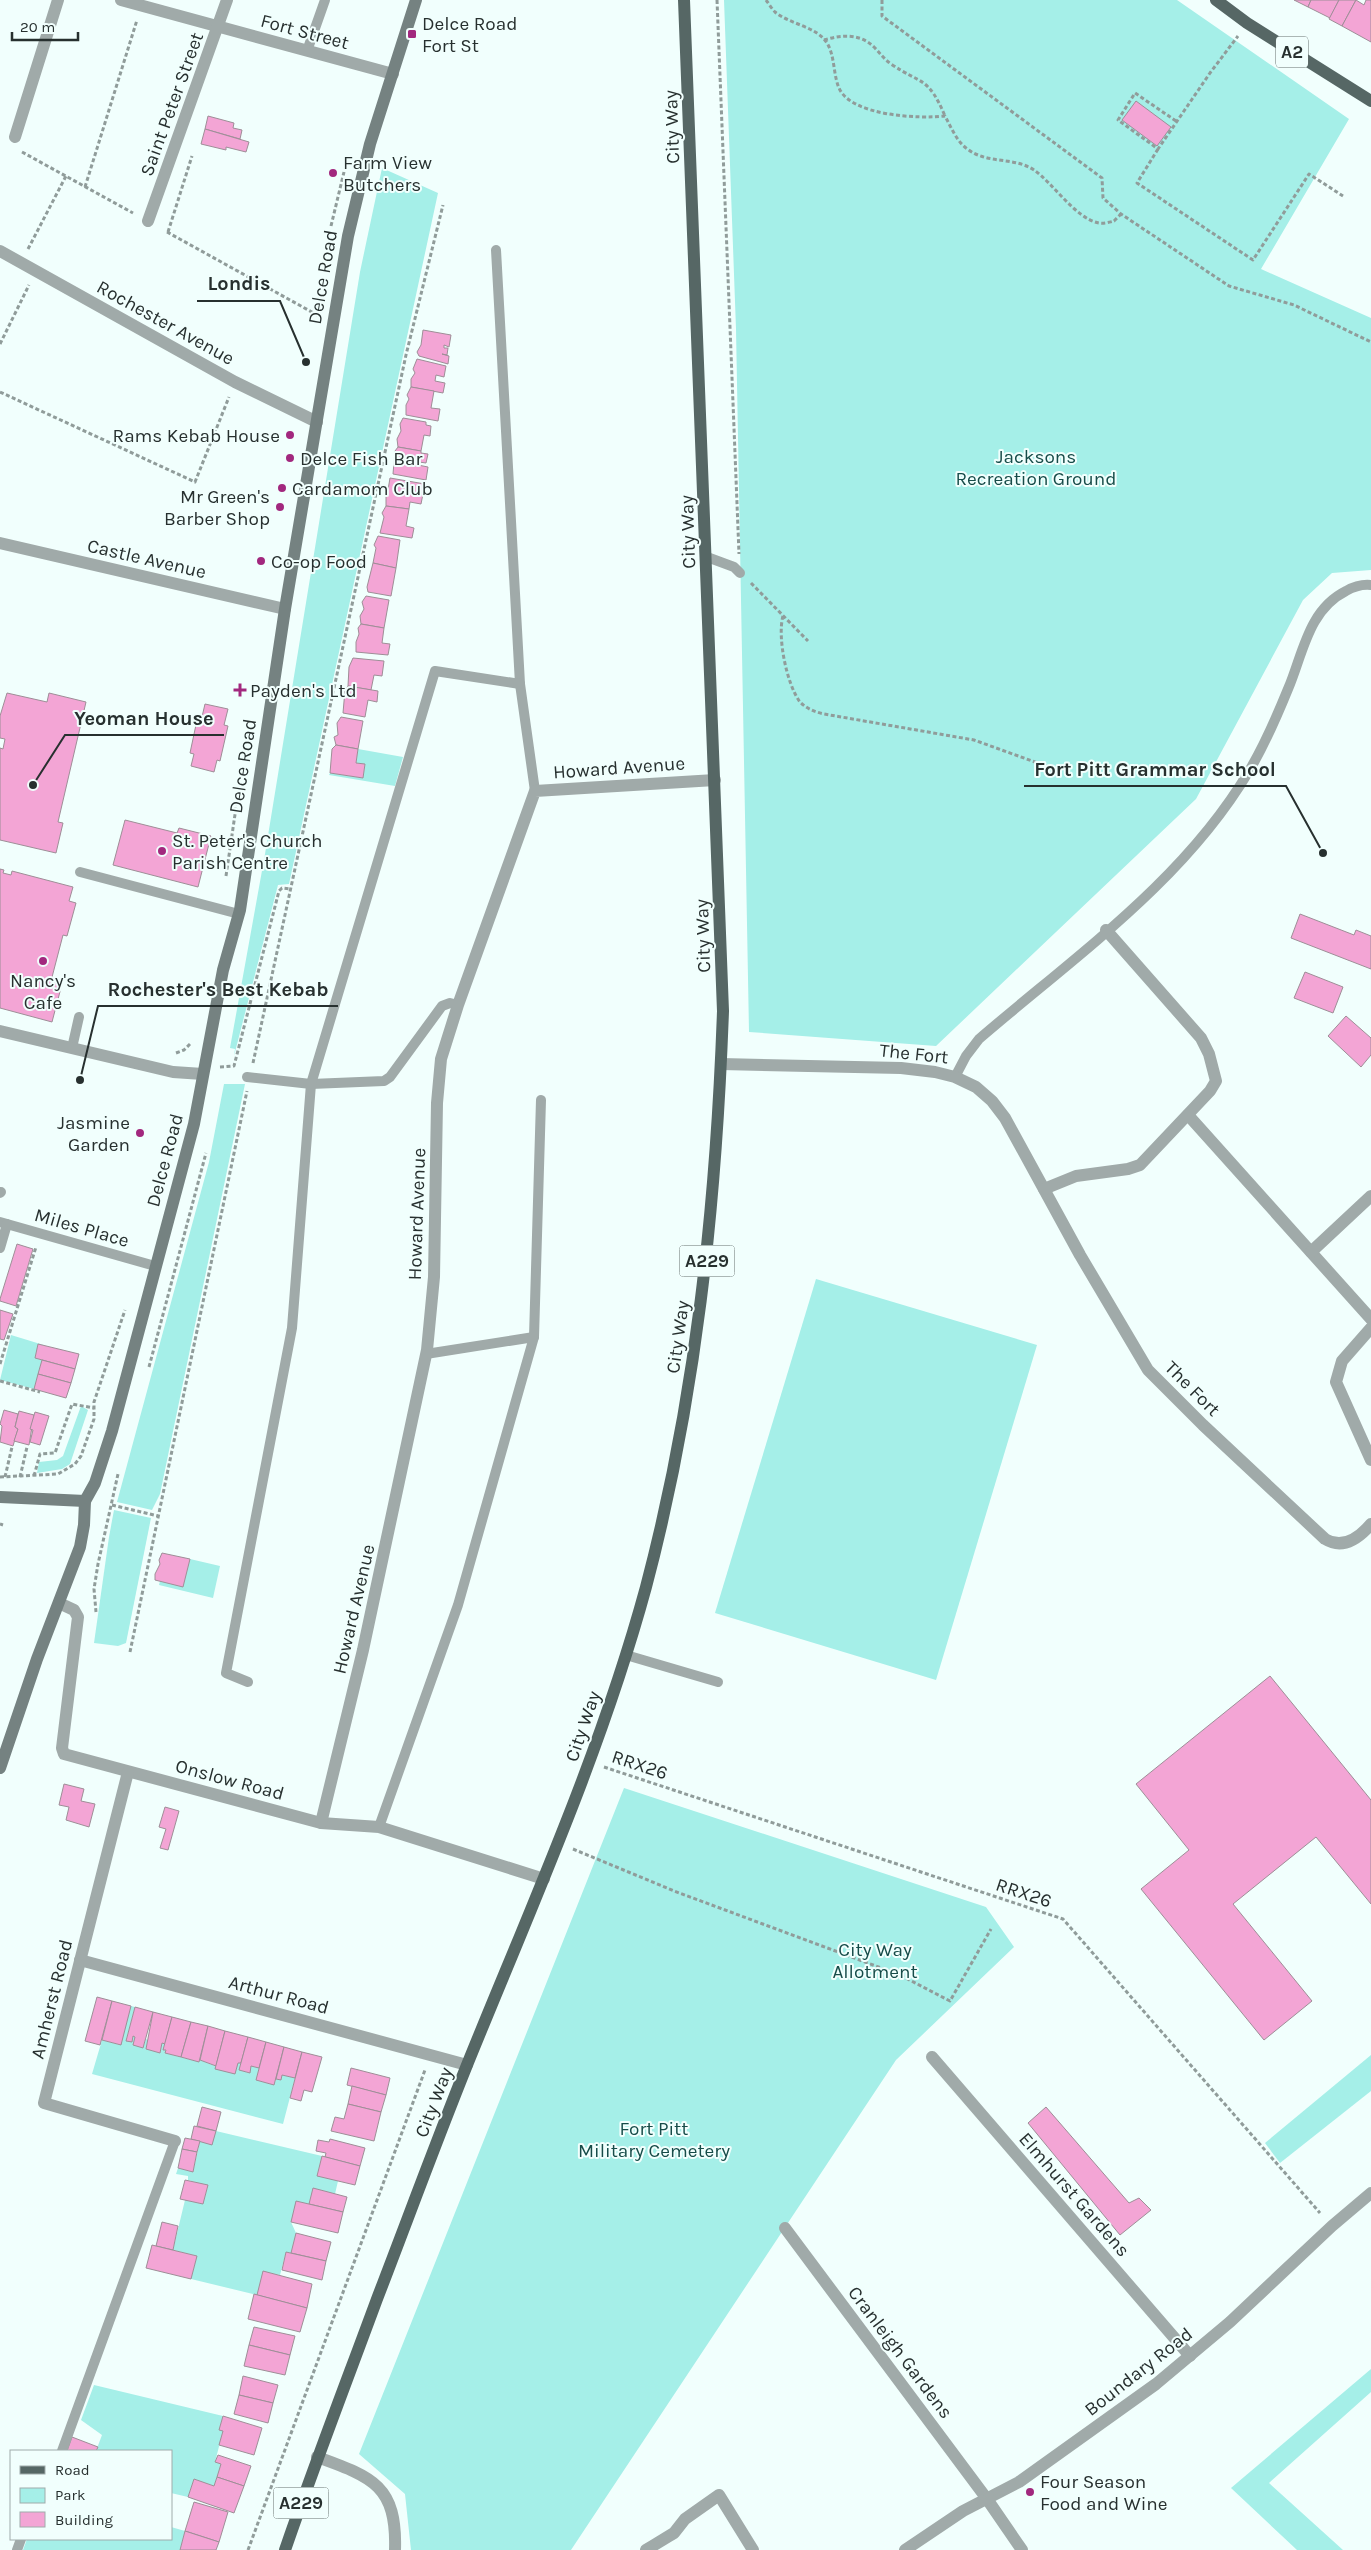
<svg xmlns="http://www.w3.org/2000/svg" width="1371" height="2550" font-family="Karla,sans-serif">
  <rect width="100%" height="100%" fill="#f1fffd"/>
  <g fill="#a5efe8">
    <polygon points="724,0 1177,0 1349,119 1261,269 1371,318 1371,570 1332,573 1303,600 1196,799 936,1046 749,1032 736,329"/>
    <polygon points="382,168 438,193 289,884 278,885 234,1056 235,1049 230,1048 265,854 360,272"/>
    <polygon points="358,749 403,757 395,786 329,775 330,773 363,778 365,765 356,763"/>
    <polygon points="224,1084 245,1084 160,1494 152,1510 117,1502 209,1162"/>
    <polygon points="816,1279 1037,1345 936,1680 715,1613"/>
    <polygon points="11,1335 47,1346 38,1344 35,1358 42,1360 34,1389 0,1380"/>
    <polygon points="81,1406 88,1410 70,1464 62,1469 37,1473 39,1462 57,1460 63,1456"/>
    <polygon points="114,1510 151,1518 126,1643 118,1646 94,1643 109,1537"/>
    <polygon points="190,1559 220,1566 213,1598 159,1585 160,1581 183,1587"/>
    <polygon points="624,1788 986,1907 1014,1947 896,2060 571,2550 411,2550 405,2494 359,2454"/>
    <polygon points="131,2006 135,2007 126,2040 132,2042 133,2036 135,2037 133,2045 143,2048 146,2039 148,2040 146,2049 160,2053 162,2043 165,2044 165,2053 199,2062 200,2060 235,2074 238,2063 241,2063 239,2070 249,2073 251,2066 259,2068 256,2080 274,2085 276,2079 281,2080 282,2075 295,2078 283,2124 92,2074 102,2040 120,2045"/>
    <polygon points="1371,2055 1371,2091 1280,2163 1265,2143"/>
    <polygon points="216,2131 322,2156 317,2175 338,2181 335,2194 313,2188 309,2204 291,2222 296,2233 291,2253 286,2252 280,2275 263,2272 257,2295 191,2279 197,2256 173,2250 185,2200 203,2204 208,2186 188,2180 188,2176 176,2174 178,2168 193,2172 200,2141"/>
    <polygon points="1371,2369 1371,2392 1269,2483 1343,2550 1297,2550 1231,2488"/>
    <polygon points="94,2385 223,2416 219,2430 223,2431 215,2462 221,2464 214,2486 194,2479 188,2497 171,2493 171,2451 96,2451 102,2435 81,2420"/>
    <polygon points="171,2527 185,2531 180,2550 23,2550 27,2539 171,2539"/>
  </g>
  <g fill="#f3a5d5" stroke="#9e8e97">
    <polygon points="1294,0 1311,0 1308,7"/>
    <polygon points="1311,0 1339,0 1330,18 1308,7"/>
    <polygon points="1339,0 1356,0 1342,26 1329,19"/>
    <polygon points="1356,0 1364,5 1366,0 1371,0 1371,42 1342,26"/>
    <polygon points="1136,101 1171,127 1157,146 1122,120"/>
    <polygon points="208,116 234,123 233,128 242,130 240,139 205,129"/>
    <polygon points="205,129 249,142 246,152 226,147 226,150 201,144"/>
    <polygon points="423,330 451,335 449,347 444,345 444,348 448,348 447,355 442,354 449,356 448,364 419,356 417,352 421,345"/>
    <polygon points="417,359 446,366 444,377 436,375 435,381 445,383 443,393 411,387 411,379 415,373 413,369"/>
    <polygon points="411,387 434,391 431,408 440,409 438,421 406,415 406,405 409,399 407,395"/>
    <polygon points="403,418 426,422 426,425 431,426 430,436 424,435 421,451 398,447 397,439 401,431 400,424"/>
    <polygon points="398,447 421,451 421,453 428,454 426,463 419,462 418,465 428,467 426,480 393,474 395,451"/>
    <polygon points="390,478 425,484 421,504 410,502 409,509 386,506 386,490 388,490"/>
    <polygon points="386,506 409,509 406,526 414,528 412,538 380,533 384,517 382,513"/>
    <polygon points="378,536 400,540 396,568 373,563 376,548 374,545"/>
    <polygon points="373,563 396,568 391,596 368,592 367,587"/>
    <polygon points="366,596 389,600 384,628 361,624 360,616 364,609 362,602"/>
    <polygon points="361,624 384,628 382,643 390,644 388,655 356,652 356,642 359,634 358,628"/>
    <polygon points="353,658 384,661 382,676 374,675 371,690 348,686 349,667"/>
    <polygon points="348,686 378,691 377,702 368,700 365,717 343,713 345,690"/>
    <polygon points="7,693 47,702 49,693 86,702 58,822 63,823 56,853 0,840 0,748 3,749 5,739 0,738 0,716"/>
    <polygon points="205,704 228,709 224,725 228,726 220,761 217,760 214,772 191,766 194,754 190,753 197,720 201,721"/>
    <polygon points="341,717 363,721 358,749 336,745 334,737 338,735 337,723"/>
    <polygon points="336,745 358,749 356,763 365,764 363,778 330,773 332,749"/>
    <polygon points="125,820 177,833 179,828 211,836 198,887 113,865"/>
    <polygon points="0,869 4,870 3,873 11,875 12,871 73,887 69,901 76,903 67,936 63,935 51,981 62,984 52,1022 0,1008"/>
    <polygon points="1300,914 1354,935 1356,930 1371,936 1371,969 1291,938"/>
    <polygon points="1305,972 1343,987 1333,1013 1294,998"/>
    <polygon points="1346,1016 1371,1038 1371,1055 1361,1067 1328,1036"/>
    <polygon points="17,1244 33,1249 16,1306 0,1301 0,1299"/>
    <polygon points="0,1310 13,1314 4,1340 0,1339"/>
    <polygon points="38,1344 79,1354 75,1369 35,1358"/>
    <polygon points="42,1360 75,1369 71,1383 38,1374"/>
    <polygon points="38,1374 71,1383 66,1398 34,1389"/>
    <polygon points="4,1410 18,1414 15,1427 18,1429 13,1446 0,1442 2,1426 0,1424"/>
    <polygon points="19,1411 34,1415 29,1445 14,1441 18,1429 15,1427"/>
    <polygon points="35,1412 49,1416 40,1445 30,1442 33,1430 30,1429"/>
    <polygon points="162,1553 190,1559 183,1587 155,1580 155,1574 160,1564 159,1560"/>
    <polygon points="1270,1676 1371,1800 1371,1904 1316,1837 1233,1904 1312,2001 1264,2040 1141,1889 1189,1850 1136,1784"/>
    <polygon points="64,1784 84,1789 81,1801 95,1804 89,1827 66,1820 69,1807 59,1805"/>
    <polygon points="165,1807 179,1811 168,1850 160,1848 166,1829 159,1827"/>
    <polygon points="97,1997 112,2001 100,2045 85,2041"/>
    <polygon points="112,2001 131,2006 121,2045 102,2040"/>
    <polygon points="135,2007 153,2012 143,2048 133,2045 135,2037 133,2036 132,2042 126,2041"/>
    <polygon points="153,2012 172,2017 165,2044 162,2043 160,2053 146,2049"/>
    <polygon points="172,2017 191,2022 181,2057 165,2053 166,2050 163,2050"/>
    <polygon points="191,2022 208,2026 199,2062 181,2057"/>
    <polygon points="208,2026 225,2031 216,2066 200,2060"/>
    <polygon points="225,2031 248,2037 241,2063 238,2063 235,2074 215,2069"/>
    <polygon points="248,2037 266,2042 259,2068 251,2066 250,2073 239,2070"/>
    <polygon points="266,2042 284,2047 274,2085 256,2080"/>
    <polygon points="284,2047 302,2052 295,2078 282,2075 281,2080 276,2079"/>
    <polygon points="302,2052 322,2057 312,2092 304,2090 301,2101 290,2098"/>
    <polygon points="351,2068 390,2078 386,2095 347,2085"/>
    <polygon points="352,2086 386,2095 381,2112 348,2104"/>
    <polygon points="348,2104 381,2112 374,2141 331,2131 335,2117 344,2119"/>
    <polygon points="202,2107 221,2112 216,2131 197,2126"/>
    <polygon points="1046,2107 1129,2203 1139,2198 1151,2210 1120,2235 1028,2123"/>
    <polygon points="194,2126 216,2131 212,2145 191,2139"/>
    <polygon points="185,2138 200,2141 197,2152 182,2149"/>
    <polygon points="330,2139 365,2148 360,2166 325,2157 326,2153 316,2151 318,2140 329,2142"/>
    <polygon points="182,2149 197,2152 193,2172 178,2168"/>
    <polygon points="322,2156 360,2166 355,2185 317,2176"/>
    <polygon points="185,2180 208,2185 203,2204 180,2199"/>
    <polygon points="313,2188 347,2197 343,2212 309,2204"/>
    <polygon points="296,2201 343,2212 338,2233 291,2222"/>
    <polygon points="162,2222 178,2226 173,2250 156,2246"/>
    <polygon points="296,2233 331,2242 326,2261 291,2253"/>
    <polygon points="152,2245 197,2256 191,2279 146,2268"/>
    <polygon points="286,2252 326,2261 322,2280 282,2270"/>
    <polygon points="263,2271 312,2284 307,2308 257,2295"/>
    <polygon points="254,2294 307,2308 300,2332 248,2319"/>
    <polygon points="254,2327 295,2336 290,2355 249,2345"/>
    <polygon points="249,2345 290,2355 285,2375 244,2366"/>
    <polygon points="243,2376 278,2385 273,2403 239,2395"/>
    <polygon points="239,2395 273,2403 268,2423 234,2414"/>
    <polygon points="223,2416 262,2428 254,2455 219,2445 223,2431 219,2430"/>
    <polygon points="72,2437 98,2447 96,2451 67,2451"/>
    <polygon points="218,2455 251,2466 244,2486 217,2477 221,2464 215,2462"/>
    <polygon points="217,2477 244,2486 234,2513 188,2497 194,2479 214,2486"/>
    <polygon points="194,2502 228,2512 219,2542 185,2531"/>
    <polygon points="185,2531 219,2542 216,2550 180,2550"/>
  </g>
  <g fill="none" stroke-linecap="round" stroke-linejoin="round">
    <g stroke="#909c9a" stroke-width="3" stroke-dasharray="4 2.5" stroke-linecap="butt">
      <polyline points="717,0 739,554"/>
      <path d="M766,0C769,4 772,9 775,12C791,25 816,26 827,43C835,56 833,74 839,88C851,116 919,119 945,116C951,127 956,140 966,148C987,165 1013,156 1034,170C1053,183 1076,219 1099,223C1104,224 1110,222 1114,221L1121,214"/>
      <polyline points="882,0 882,16 1102,178 1103,198 1121,214 1229,286 1294,305 1371,342"/>
      <path d="M824,40C841,35 860,33 874,47C880,53 884,59 891,64C922,85 928,76 945,116"/>
      <polyline points="1176,121 1135,93 1118,120 1158,149 1210,73 1238,36"/>
      <polyline points="1158,149 1137,183 1253,260 1309,174 1343,196"/>
      <polyline points="22,152 133,213"/>
      <polyline points="85,187 137,20"/>
      <polyline points="331,226 344,172"/>
      <polyline points="167,232 319,316"/>
      <polyline points="168,232 192,156"/>
      <polyline points="28,249 66,176"/>
      <polyline points="0,344 29,285"/>
      <polyline points="0,392 195,482 229,397"/>
      <polyline points="751,583 808,641"/>
      <path d="M783,616C777,637 787,685 800,702C807,709 815,712 824,714L974,740L1046,766"/>
      <polyline points="226,876 238,794"/>
      <polyline points="176,1053 184,1050 191,1043"/>
      <polyline points="253,1063 406,355 443,205"/>
      <polyline points="220,1067 234,1066 279,891 282,888 291,889"/>
      <polyline points="0,1364 36,1247"/>
      <polyline points="149,1367 206,1153"/>
      <polyline points="0,1381 40,1392"/>
      <polyline points="34,1476 40,1454 55,1453 72,1404 94,1408"/>
      <polyline points="0,1477 58,1474 75,1464 81,1456 94,1419 94,1402 125,1310"/>
      <polyline points="5,1477 12,1447"/>
      <polyline points="20,1477 27,1447"/>
      <polyline points="112,1505 158,1516"/>
      <polyline points="0,1524 3,1525"/>
      <polyline points="96,1612 94,1589 98,1564 118,1474"/>
      <polyline points="130,1652 247,1091"/>
      <polyline points="604,1767 1063,1919 1320,2213"/>
      <polyline points="573,1849 674,1891 900,1975 950,2001 991,1929"/>
      <polyline points="248,2550 425,2070"/>
    </g>
    <g stroke="#a0aaa9" stroke-width="10">
      <polyline points="307,51 325,0"/>
      <polyline points="496,250 520,684 535,791"/>
      <polyline points="707,557 734,567 740,573"/>
      <polyline points="80,872 239,914"/>
      <polyline points="72,1048 79,1017"/>
      <polyline points="247,1077 311,1084 384,1081 390,1077 442,1006 450,1003 458,1005"/>
      <path d="M955,1077L966,1056L979,1039C1074,957 1184,881 1249,771C1264,746 1277,716 1288,689C1303,654 1308,610 1346,591C1353,587 1362,584 1371,585"/>
      <polyline points="0,1193 1,1192"/>
      <polyline points="0,1222 155,1266"/>
      <polyline points="0,1248 7,1224"/>
      <polyline points="426,1354 534,1337"/>
      <polyline points="626,1655 718,1682"/>
      <polyline points="248,1682 226,1673 292,1328 311,1084 435,671 520,684"/>
      <polyline points="379,1827 458,1605 534,1337 541,1100"/>
      <polyline points="62,2451 175,2141"/>
      <polyline points="17,2550 21,2539"/>
    </g>
    <g stroke="#a0aaa9" stroke-width="12">
      <polyline points="121,0 393,74"/>
      <polyline points="15,137 58,0"/>
      <polyline points="148,221 227,0"/>
      <polyline points="0,251 235,382 317,422"/>
      <polyline points="0,543 285,609"/>
      <polyline points="0,1031 173,1072 203,1074"/>
      <path d="M721,1064L901,1068L935,1072L955,1077L976,1087L992,1101L1005,1118L1080,1255L1148,1370L1203,1425L1325,1539C1343,1550 1359,1538 1371,1524"/>
      <polyline points="1188,1115 1371,1319"/>
      <polyline points="1044,1189 1076,1176 1128,1169 1140,1165 1210,1091 1216,1081 1209,1054 1201,1038 1106,930"/>
      <polyline points="1311,1252 1371,1196"/>
      <polyline points="1371,1328 1342,1361 1336,1382 1371,1460"/>
      <polyline points="59,1603 74,1610 78,1617 62,1748 64,1754 321,1823 379,1827 544,1879"/>
      <polyline points="128,1772 44,2103 175,2141"/>
      <polyline points="321,1823 363,1650 427,1350 434,1277 437,1103 441,1059 458,1005 535,791 715,780"/>
      <polyline points="80,1960 467,2065"/>
      <polyline points="932,2057 1190,2356"/>
      <polyline points="785,2228 987,2499 1022,2550"/>
      <path d="M317,2457C372,2477 397,2485 395,2550"/>
      <polyline points="646,2550 674,2533 685,2519 719,2495 753,2550"/>
      <polyline points="905,2550 963,2511 1019,2482 1156,2384 1230,2322 1332,2226 1371,2193"/>
    </g>
    <g stroke="#758281" stroke-width="12">
      <polyline points="0,1497 85,1501"/>
      <polyline points="0,1768 37,1659 80,1547 84,1525 85,1501 95,1483 112,1431 194,1124 223,970 240,910 285,609 348,236 370,144 416,0"/>
    </g>
    <g stroke="#566765" stroke-width="12">
      <polyline points="1216,0 1247,23 1371,101"/>
      <path d="M285,2550C314,2466 346,2383 377,2299C407,2221 436,2142 467,2065C531,1907 601,1752 646,1587C696,1398 716,1206 723,1011L684,0"/>
    </g>
  </g>
  <g fill="#a2287e" stroke="#f1fffd" stroke-width="2">
    <rect x="407" y="29" width="10" height="10" rx="2.5"/>
    <circle cx="333" cy="173" r="5"/>
    <circle cx="290" cy="435" r="5"/>
    <circle cx="290" cy="458" r="5"/>
    <circle cx="282" cy="488" r="5"/>
    <circle cx="280" cy="507" r="5"/>
    <circle cx="261" cy="561" r="5"/>
    <path d="M237.5 682.5h5v5h5v5h-5v5h-5v-5h-5v-5h5z"/>
    <circle cx="162" cy="851" r="5"/>
    <circle cx="43" cy="961" r="5"/>
    <circle cx="140" cy="1133" r="5"/>
    <circle cx="1030" cy="2492" r="5"/>
  </g>
  <g text-anchor="middle" stroke-width="4" stroke-linejoin="round" paint-order="stroke">
    <g fill="#f1fffd" stroke="#646e6d" stroke-width="1">
      <rect x="1276" y="36.5" width="32" height="31" rx="4"/>
      <rect x="679.5" y="1245.5" width="55" height="31" rx="4"/>
      <rect x="273.5" y="2487.5" width="55" height="31" rx="4"/>
    </g>
    <g font-size="18" font-weight="bold" fill="#27302f">
      <text x="1292" y="58">A2</text>
      <text x="707" y="1267">A229</text>
      <text x="301" y="2509">A229</text>
    </g>
    <g font-size="19" fill="#27302f" stroke="#f1fffd" text-anchor="start">
      <text x="422" y="30">Delce Road<tspan x="422" dy="22">Fort St</tspan></text>
      <text x="343" y="169">Farm View<tspan x="343" dy="22">Butchers</tspan></text>
      <text x="280" y="442" text-anchor="end">Rams Kebab House</text>
      <text x="300" y="465">Delce Fish Bar</text>
      <text x="292" y="495">Cardamom Club</text>
      <text x="270" y="503" text-anchor="end">Mr Green's<tspan x="270" dy="22">Barber Shop</tspan></text>
      <text x="271" y="568">Co-op Food</text>
      <text x="250" y="697">Payden's Ltd</text>
      <text x="172" y="847">St. Peter's Church<tspan x="172" dy="22">Parish Centre</tspan></text>
      <text x="43" y="987" text-anchor="middle">Nancy's<tspan x="43" dy="22">Cafe</tspan></text>
      <text x="130" y="1129" text-anchor="end">Jasmine<tspan x="130" dy="22">Garden</tspan></text>
      <text x="1040" y="2488">Four Season<tspan x="1040" dy="22">Food and Wine</tspan></text>
    </g>
    <g font-size="19" fill="#27302f" stroke="#f1fffd">
      <text transform="translate(305 31) rotate(15)" y="7">Fort Street</text>
      <text transform="translate(171 104) rotate(-70)" y="7">Saint Peter Street</text>
      <text transform="translate(671 127) rotate(-92)" y="7">City Way</text>
      <text transform="translate(322 277) rotate(-80)" y="7">Delce Road</text>
      <text transform="translate(166 322) rotate(29)" y="7">Rochester Avenue</text>
      <text transform="translate(687 532) rotate(-92)" y="7">City Way</text>
      <text transform="translate(147 558) rotate(13)" y="7">Castle Avenue</text>
      <text transform="translate(242 766) rotate(-81)" y="7">Delce Road</text>
      <text transform="translate(619 767) rotate(-4)" y="7">Howard Avenue</text>
      <text transform="translate(702 936) rotate(-92)" y="7">City Way</text>
      <text transform="translate(914 1053) rotate(6)" y="7">The Fort</text>
      <text transform="translate(164 1160) rotate(-75)" y="7">Delce Road</text>
      <text transform="translate(416 1214) rotate(-88)" y="7">Howard Avenue</text>
      <text transform="translate(82 1227) rotate(16)" y="7">Miles Place</text>
      <text transform="translate(677 1337) rotate(-82)" y="7">City Way</text>
      <text transform="translate(1193 1388) rotate(45)" y="7">The Fort</text>
      <text transform="translate(353 1609) rotate(-77)" y="7">Howard Avenue</text>
      <text transform="translate(582 1726) rotate(-71)" y="7">City Way</text>
      <text transform="translate(640 1764) rotate(18)" y="7">RRX26</text>
      <text transform="translate(230 1779) rotate(15)" y="7">Onslow Road</text>
      <text transform="translate(1024 1892) rotate(18)" y="7">RRX26</text>
      <text transform="translate(279 1994) rotate(15)" y="7">Arthur Road</text>
      <text transform="translate(51 1999) rotate(-76)" y="7">Amherst Road</text>
      <text transform="translate(433 2102) rotate(-69)" y="7">City Way</text>
      <text transform="translate(1075 2194) rotate(49)" y="7">Elmhurst Gardens</text>
      <text transform="translate(901 2352) rotate(53)" y="7">Cranleigh Gardens</text>
      <text transform="translate(1138 2371) rotate(-38)" y="7">Boundary Road</text>
    </g>
    <g font-size="19" fill="#164c49" stroke="#f1fffd">
      <text x="1036" y="463">Jacksons<tspan x="1036" dy="22">Recreation Ground</tspan></text>
      <text x="875" y="1956">City Way<tspan x="875" dy="22">Allotment</tspan></text>
      <text x="654" y="2135">Fort Pitt<tspan x="654" dy="22">Military Cemetery</tspan></text>
    </g>
  </g>
  <path fill="none" stroke="#27302f" stroke-width="2" d="M306 362L280 301H197M33 785L65 735H224M1323 853L1286 786H1024M80 1080L98 1006H338"/>
  <g fill="#27302f" stroke="#f1fffd" stroke-width="2">
    <circle cx="306" cy="362" r="5"/>
    <circle cx="33" cy="785" r="5"/>
    <circle cx="1323" cy="853" r="5"/>
    <circle cx="80" cy="1080" r="5"/>
  </g>
  <g font-size="20" text-anchor="middle" font-weight="bold" fill="#27302f" stroke="#f1fffd" stroke-width="4" stroke-linejoin="round" paint-order="stroke">
    <text x="239" y="290">Londis</text>
    <text x="144" y="725">Yeoman House</text>
    <text x="1155" y="776">Fort Pitt Grammar School</text>
    <text x="218" y="996">Rochester's Best Kebab</text>
  </g>
  <rect x="10" y="2450" width="162" height="90" fill="#f1fffd" stroke="#a0acab"/>
  <rect x="20" y="2466" width="25" height="8" fill="#566765" stroke="#a0acab"/>
  <text x="55" y="2475" font-size="15" fill="#27302f">Road</text>
  <rect x="20" y="2488" width="25" height="15" fill="#a5efe8" stroke="#a0acab"/>
  <text x="55" y="2500" font-size="15" fill="#27302f">Park</text>
  <rect x="20" y="2512" width="25" height="15" fill="#f3a5d5" stroke="#a0acab"/>
  <text x="55" y="2525" font-size="15" fill="#27302f">Building</text>
  <path d="M12 32v8h66v-8" fill="none" stroke="#27302f" stroke-width="2.5"/>
  <text x="20" y="32" font-size="15" fill="#27302f" stroke="#f1fffd" stroke-width="4" paint-order="stroke">20 m</text>
</svg>
